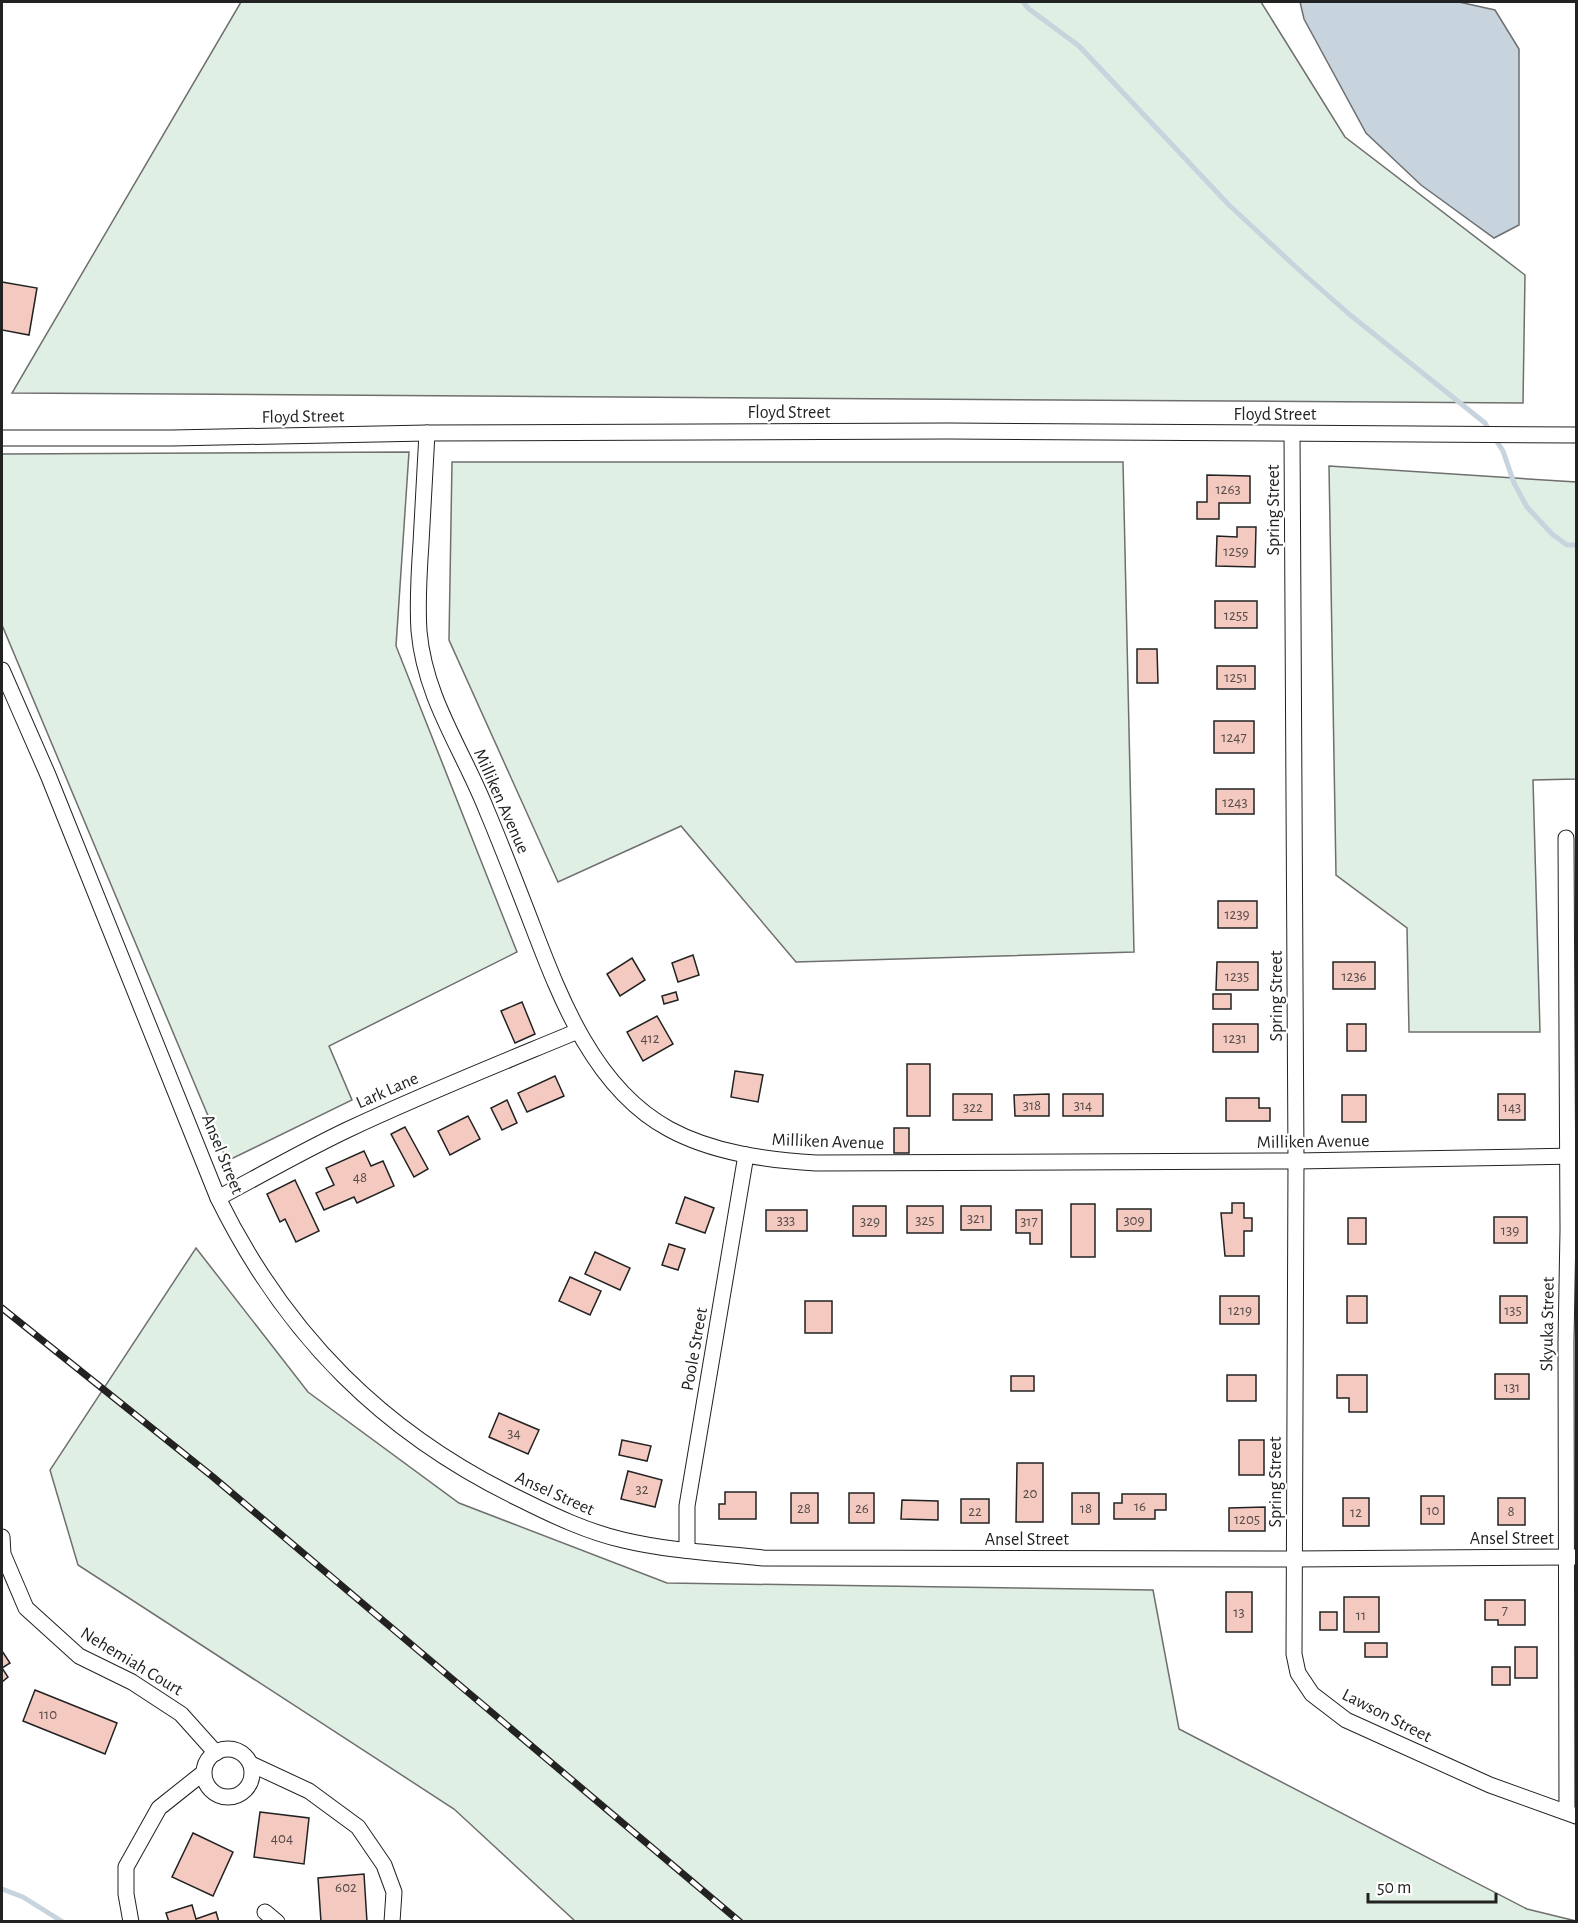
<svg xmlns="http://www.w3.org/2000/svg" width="1578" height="1923" font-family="'Alegreya Sans',sans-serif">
  <rect width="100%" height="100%" fill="#fff"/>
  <g fill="#e0efe3" stroke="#6f6f6f" stroke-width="1.5">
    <polygon points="241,2 1261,2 1345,137 1525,275 1523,403 12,393"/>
    <polygon points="409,452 396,646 517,952 329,1046 352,1100 227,1161 2,625 2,454"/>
    <polygon points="452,462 1123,462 1134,952 796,962 681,826 558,882 449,640"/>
    <polygon points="1329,466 1576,482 1576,779 1533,780 1540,1032 1409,1032 1407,928 1336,875"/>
    <polygon points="196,1248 308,1392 459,1503 667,1583 1153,1590 1179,1729 1527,1909 1576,1921 575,1921 454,1809 78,1565 50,1470"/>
  </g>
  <polygon fill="#c7d3dd" stroke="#6f6f6f" stroke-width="1.5" points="1300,2 1459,2 1495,10 1519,49 1519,225 1494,238 1421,185 1366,133 1304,19"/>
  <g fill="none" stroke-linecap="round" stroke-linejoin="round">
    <g stroke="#c7d3dd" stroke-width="5">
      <polyline points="1023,2 1029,9 1079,46 1229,205 1298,269 1349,314 1485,423 1503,451 1514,483 1527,507 1552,534 1567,545 1576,545"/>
      <polyline points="2,1889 23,1897 63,1922"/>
    </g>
  </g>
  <g fill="#f3c9c0" stroke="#222" stroke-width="1.5">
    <polygon points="2,282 37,288 29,335 2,330"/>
    <polygon points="1207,475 1250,476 1250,503 1219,503 1219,519 1197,519 1197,502 1207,502"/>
    <polygon points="1237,527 1256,527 1255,567 1216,566 1217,536 1237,537"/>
    <rect x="1215" y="601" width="42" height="27"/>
    <polygon points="1137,649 1157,649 1158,683 1137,683"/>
    <rect x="1217" y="666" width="38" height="23"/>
    <rect x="1214" y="721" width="40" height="32"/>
    <rect x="1216" y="789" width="38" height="25"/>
    <rect x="1218" y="901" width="39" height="27"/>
    <polygon points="693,955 699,975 678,982 672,963"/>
    <polygon points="632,958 645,980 620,996 607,974"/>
    <polygon points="1217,962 1258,962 1258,990 1216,990"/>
    <rect x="1333" y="962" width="42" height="27"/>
    <polygon points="676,992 678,1000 664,1004 662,996"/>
    <rect x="1213" y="994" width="18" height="15"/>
    <polygon points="522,1002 535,1034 515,1043 501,1011"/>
    <polygon points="657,1016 673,1044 643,1061 627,1032"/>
    <rect x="1213" y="1024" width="45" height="28"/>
    <rect x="1347" y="1024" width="19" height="27"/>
    <rect x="907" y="1064" width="23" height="52"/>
    <polygon points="735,1071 763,1075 758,1102 731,1097"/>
    <polygon points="555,1076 564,1096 527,1112 518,1093"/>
    <rect x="953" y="1094" width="39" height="26"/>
    <polygon points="1049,1094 1049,1116 1015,1116 1014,1095"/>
    <rect x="1063" y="1094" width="40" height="22"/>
    <rect x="1498" y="1094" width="27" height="26"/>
    <rect x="1342" y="1095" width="24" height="27"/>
    <polygon points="1226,1098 1259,1098 1259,1108 1270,1108 1270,1121 1226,1121"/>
    <polygon points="507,1100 517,1123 502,1130 491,1108"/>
    <polygon points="468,1116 480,1139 450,1155 438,1131"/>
    <polygon points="405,1127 428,1169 414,1177 391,1134"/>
    <rect x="894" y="1128" width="15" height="25"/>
    <polygon points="364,1151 371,1166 383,1161 394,1186 357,1203 354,1197 324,1210 316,1193 334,1185 326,1168"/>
    <polygon points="295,1180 319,1231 296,1242 285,1219 280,1222 267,1194"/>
    <polygon points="685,1197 714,1208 705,1233 676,1223"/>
    <polygon points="1232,1203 1244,1203 1244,1218 1252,1218 1252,1231 1244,1231 1244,1256 1225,1256 1221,1213 1232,1213"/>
    <rect x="1071" y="1204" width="24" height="53"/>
    <rect x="853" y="1206" width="33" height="30"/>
    <rect x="907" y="1206" width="36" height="27"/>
    <rect x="961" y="1206" width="30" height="24"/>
    <rect x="1117" y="1209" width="34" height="22"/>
    <rect x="766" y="1210" width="41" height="21"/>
    <polygon points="1016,1210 1042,1210 1042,1244 1030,1244 1030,1233 1016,1233"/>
    <rect x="1494" y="1217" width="33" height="26"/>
    <rect x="1348" y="1218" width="18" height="26"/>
    <polygon points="669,1244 685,1249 678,1270 662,1265"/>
    <polygon points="595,1252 630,1268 620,1290 585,1274"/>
    <polygon points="570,1277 601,1291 590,1315 559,1301"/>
    <rect x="1220" y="1296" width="39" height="28"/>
    <rect x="1347" y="1296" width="20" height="27"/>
    <rect x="1500" y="1296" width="27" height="27"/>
    <rect x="805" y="1301" width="27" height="32"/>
    <rect x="1495" y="1374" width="34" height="25"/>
    <rect x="1227" y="1375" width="29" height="26"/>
    <polygon points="1337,1375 1367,1375 1367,1412 1349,1412 1349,1398 1337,1398"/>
    <rect x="1011" y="1376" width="23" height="15"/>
    <polygon points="499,1413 539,1430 528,1454 489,1437"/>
    <polygon points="622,1440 651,1446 647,1461 619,1455"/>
    <rect x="1239" y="1440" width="25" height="35"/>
    <polygon points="1017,1463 1043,1463 1043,1522 1016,1522"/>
    <polygon points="628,1471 662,1480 655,1507 621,1499"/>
    <polygon points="725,1492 756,1492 756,1519 719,1519 719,1504 725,1504"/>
    <rect x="791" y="1493" width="27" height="30"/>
    <rect x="849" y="1493" width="25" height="30"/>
    <rect x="1072" y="1493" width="27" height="31"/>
    <polygon points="1122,1494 1166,1494 1166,1510 1155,1510 1155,1519 1114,1519 1114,1503 1122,1503"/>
    <rect x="1421" y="1496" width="23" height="28"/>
    <rect x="1343" y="1498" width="26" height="28"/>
    <rect x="1498" y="1498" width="27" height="27"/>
    <rect x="961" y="1499" width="28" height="24"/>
    <polygon points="902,1500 938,1501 938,1520 901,1519"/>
    <polygon points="1265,1507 1265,1531 1229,1531 1229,1508"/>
    <rect x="1226" y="1592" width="26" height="40"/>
    <rect x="1344" y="1597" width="35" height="35"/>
    <polygon points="1485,1600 1525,1600 1525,1625 1498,1625 1498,1620 1485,1620"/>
    <rect x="1320" y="1612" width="17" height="18"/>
    <rect x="1365" y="1643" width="22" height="14"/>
    <rect x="1515" y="1647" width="22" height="31"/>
    <polygon points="2,1651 10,1663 2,1668 8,1677 2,1682"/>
    <rect x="1492" y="1667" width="18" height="18"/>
    <polygon points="35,1690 117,1723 105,1754 23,1721"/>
    <polygon points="260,1812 309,1818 304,1864 254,1857"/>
    <polygon points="193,1833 233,1852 213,1896 172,1877"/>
    <polygon points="364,1874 367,1922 321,1922 318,1878"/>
    <polygon points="192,1905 196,1919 216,1912 219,1922 169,1922 166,1913"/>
  </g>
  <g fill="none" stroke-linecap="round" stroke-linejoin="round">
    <defs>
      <g id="street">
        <path d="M427,433C425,469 423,506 421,543C419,572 417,602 419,631C425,699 463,750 487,811C503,849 518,888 533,927C561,1000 595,1089 669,1129C713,1153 767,1160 816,1163L1296,1161L1576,1156"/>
        <polyline points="1292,434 1296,1161 1294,1654 1298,1673 1312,1694 1346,1720 1490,1785 1576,1816"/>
        <polyline points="2,438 172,438 427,433 948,431 1576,435"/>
        <path d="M2,670L48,775L218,1198C286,1336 384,1434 522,1500C554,1516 588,1532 623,1540C669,1551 717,1553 763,1558L1294,1559L1576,1557"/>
        <polyline points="1566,838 1568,1230 1566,1342 1567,1812"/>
        <path d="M218,1198C261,1175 303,1151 347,1130C423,1094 501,1063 578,1031"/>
        <polyline points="2,1537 3,1554 26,1608 79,1656 132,1682 181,1714 216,1753"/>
        <polyline points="687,1550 687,1506 746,1155"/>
        <circle cx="228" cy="1773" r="24"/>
        <polyline points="251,1764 309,1791 358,1827 384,1865 394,1892 392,1922"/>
        <polyline points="265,1912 277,1922"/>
        <polyline points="131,1922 126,1894 126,1867 159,1808 203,1773"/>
      </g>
    </defs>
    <use href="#street" stroke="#222" stroke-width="17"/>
    <use href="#street" stroke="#fff" stroke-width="15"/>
    <defs>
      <polyline id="rail" points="2,1308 213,1477 740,1922"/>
    </defs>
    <use href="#rail" stroke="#222" stroke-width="7"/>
    <use href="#rail" stroke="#fff" stroke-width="4.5" stroke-dasharray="14" stroke-linecap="butt"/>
  </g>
  <g text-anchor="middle" stroke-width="4.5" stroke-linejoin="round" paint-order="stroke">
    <g font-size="15" fill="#564c4a">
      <text x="1228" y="494">1263</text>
      <text x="1236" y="556">1259</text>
      <text x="1236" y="620">1255</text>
      <text x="1236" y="682">1251</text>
      <text x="1234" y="742">1247</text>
      <text x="1235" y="807">1243</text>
      <text x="1237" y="919">1239</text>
      <text x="1237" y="981">1235</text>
      <text x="1354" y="981">1236</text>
      <text x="650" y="1043">412</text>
      <text x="1235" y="1043">1231</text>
      <text x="1032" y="1110">318</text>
      <text x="1083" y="1110">314</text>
      <text x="973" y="1112">322</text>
      <text x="1512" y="1112">143</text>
      <text x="360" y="1182">48</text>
      <text x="976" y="1223">321</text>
      <text x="786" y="1225">333</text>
      <text x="925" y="1225">325</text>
      <text x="1134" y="1225">309</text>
      <text x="870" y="1226">329</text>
      <text x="1029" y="1226">317</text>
      <text x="1510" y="1235">139</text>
      <text x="1240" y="1315">1219</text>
      <text x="1513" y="1315">135</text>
      <text x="1512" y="1392">131</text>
      <text x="514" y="1438">34</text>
      <text x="642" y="1494">32</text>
      <text x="1030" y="1498">20</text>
      <text x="1140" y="1511">16</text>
      <text x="804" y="1513">28</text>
      <text x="862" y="1513">26</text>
      <text x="1086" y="1513">18</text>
      <text x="1433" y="1515">10</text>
      <text x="975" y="1516">22</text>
      <text x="1511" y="1516">8</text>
      <text x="1356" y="1517">12</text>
      <text x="1247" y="1524">1205</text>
      <text x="1505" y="1615">7</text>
      <text x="1239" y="1617">13</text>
      <text x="1361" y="1620">11</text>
      <text x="48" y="1719">110</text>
      <text x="282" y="1843">404</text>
      <text x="346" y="1892">602</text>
    </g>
    <g font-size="18" fill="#222" stroke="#fff">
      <text x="789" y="418">Floyd Street</text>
      <text x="1275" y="420">Floyd Street</text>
      <text transform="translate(303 416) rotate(-1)" y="6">Floyd Street</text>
      <text transform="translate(1273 510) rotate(-90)" y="6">Spring Street</text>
      <text transform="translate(502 801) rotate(66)" y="6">Milliken Avenue</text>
      <text transform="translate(1276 996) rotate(-90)" y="6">Spring Street</text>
      <text transform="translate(387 1090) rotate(-24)" y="6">Lark Lane</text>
      <text transform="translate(828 1141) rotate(2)" y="6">Milliken Avenue</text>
      <text transform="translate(1313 1141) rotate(-1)" y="6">Milliken Avenue</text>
      <text transform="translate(223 1154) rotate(68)" y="6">Ansel Street</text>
      <text transform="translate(1547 1324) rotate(-89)" y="6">Skyuka Street</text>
      <text transform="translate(694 1349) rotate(-80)" y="6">Poole Street</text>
      <text transform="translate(1275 1482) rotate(-90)" y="6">Spring Street</text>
      <text transform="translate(555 1493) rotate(24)" y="6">Ansel Street</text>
      <text x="1512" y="1544">Ansel Street</text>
      <text x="1027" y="1545">Ansel Street</text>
      <text transform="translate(132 1661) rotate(31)" y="6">Nehemiah Court</text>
      <text transform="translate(1387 1715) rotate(27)" y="6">Lawson Street</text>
    </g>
  </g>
  <rect width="1578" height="1923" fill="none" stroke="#222222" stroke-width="6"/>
  <path d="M1368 1893v9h128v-9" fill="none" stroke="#222222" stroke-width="3"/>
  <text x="1377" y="1893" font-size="18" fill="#222222" stroke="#ffffff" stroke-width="4.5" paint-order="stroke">50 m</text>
</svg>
